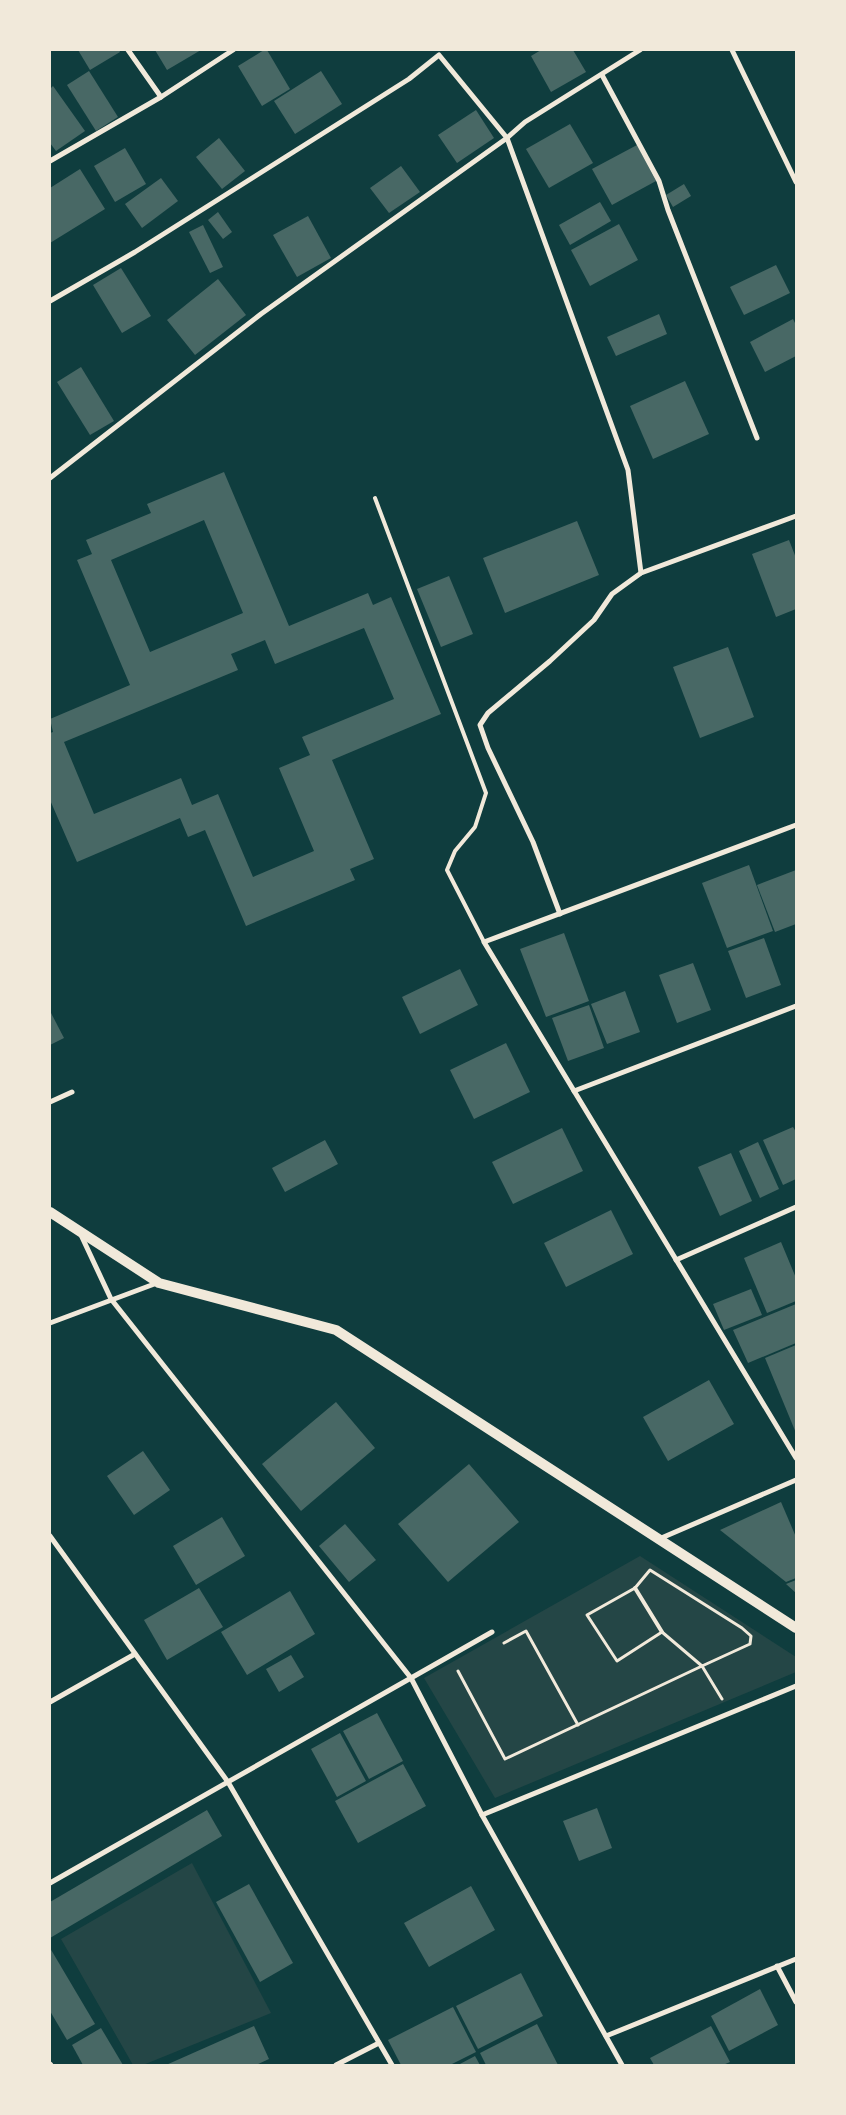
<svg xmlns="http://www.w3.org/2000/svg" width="846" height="2115" font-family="Commissioner,sans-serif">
  <rect width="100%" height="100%" fill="#0f3d3e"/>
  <g fill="#244646">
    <polygon points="640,1556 796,1657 796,1672 495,1798 424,1678"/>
    <polygon points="192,1863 271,2013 143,2065 133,2065 61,1939"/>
  </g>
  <g fill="#486865" fill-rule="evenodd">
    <polygon points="78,50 119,50 120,52 90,70"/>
    <polygon points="155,50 201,50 167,70"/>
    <polygon points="264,50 267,50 290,89 262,106 238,66"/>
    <polygon points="541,50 573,50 586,72 551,92 531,56"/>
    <polygon points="89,71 118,117 96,131 67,85"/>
    <polygon points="321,71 342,104 295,134 274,101"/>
    <polygon points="53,86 85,131 56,151 50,143 50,89"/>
    <polygon points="476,110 494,138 457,163 438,135"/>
    <polygon points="570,124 593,163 549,188 526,149"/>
    <polygon points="219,138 245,171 222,189 196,157"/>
    <polygon points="637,145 656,181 612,205 592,169"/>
    <polygon points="125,148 146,184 115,202 94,166"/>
    <polygon points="401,166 420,192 389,213 370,188"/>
    <polygon points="80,169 105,209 50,243 50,188"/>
    <polygon points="161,178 178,201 142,228 125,204"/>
    <polygon points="684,184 691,196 673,207 666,195"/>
    <polygon points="600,202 611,221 570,245 559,225"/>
    <polygon points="218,212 232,232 223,239 208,220"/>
    <polygon points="308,216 331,258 297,277 273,235"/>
    <polygon points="619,224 638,260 590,286 571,250"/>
    <polygon points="203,225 223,267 210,273 189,232"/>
    <polygon points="776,265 790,293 744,315 730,287"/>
    <polygon points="121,268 151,316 122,333 93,285"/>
    <polygon points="218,279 246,315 195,355 167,320"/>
    <polygon points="659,314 667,334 616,356 607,337"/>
    <polygon points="793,319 796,325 796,356 765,372 750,342"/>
    <polygon points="81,367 114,421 90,435 57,382"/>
    <polygon points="685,381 709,434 653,459 630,406"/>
    <path d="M224,472L289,626L368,593L373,605L391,597L441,714L332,760L374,859L350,869L355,880L246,926L205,830L188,837L180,818L77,862L50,800V733L53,732L50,719L130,685L77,560L92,554L86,540L151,513L147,504ZM204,520L243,613L150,652L111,560ZM364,628L394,699L302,737L310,755L279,768L314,851L253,877L218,794L192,805L181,778L94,814L64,742L238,670L231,654L265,640L275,664Z"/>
    <polygon points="577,521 599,575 505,613 483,558"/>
    <polygon points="789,540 796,558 796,609 776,617 752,554"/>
    <polygon points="449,576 473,634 441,647 417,589"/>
    <polygon points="728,647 754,717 700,738 673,667"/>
    <polygon points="749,865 773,931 727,948 702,883"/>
    <polygon points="796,870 796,924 775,932 757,885"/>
    <polygon points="564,933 589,1001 546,1017 520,949"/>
    <polygon points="764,938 781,985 746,998 728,951"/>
    <polygon points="693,963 711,1010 677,1023 659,975"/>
    <polygon points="460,969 478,1005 420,1034 402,997"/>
    <polygon points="625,991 640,1032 607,1044 591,1004"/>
    <polygon points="589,1005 604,1048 568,1061 552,1018"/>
    <polygon points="50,1011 64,1038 50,1045"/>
    <polygon points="506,1043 530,1092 474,1119 450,1070"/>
    <polygon points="793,1127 796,1132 796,1179 783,1185 763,1140"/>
    <polygon points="562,1128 583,1171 513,1204 492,1162"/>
    <polygon points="325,1140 338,1164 285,1192 272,1168"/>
    <polygon points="758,1142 779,1189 760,1198 739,1151"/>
    <polygon points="731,1153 752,1201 720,1216 698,1167"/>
    <polygon points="611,1210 633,1254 566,1287 544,1243"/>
    <polygon points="781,1242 796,1278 796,1301 767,1313 744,1258"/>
    <polygon points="751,1289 762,1315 724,1330 713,1304"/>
    <polygon points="796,1304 796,1343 748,1363 733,1330"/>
    <polygon points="796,1345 796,1433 765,1358"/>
    <polygon points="709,1380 734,1424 668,1461 643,1417"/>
    <polygon points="336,1402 375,1448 301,1511 262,1464"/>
    <polygon points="143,1451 170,1490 134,1515 107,1476"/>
    <polygon points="469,1464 519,1522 448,1582 398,1524"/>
    <polygon points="781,1502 796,1537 796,1578 786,1582 720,1530"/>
    <polygon points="222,1517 245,1556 196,1585 173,1546"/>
    <polygon points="345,1524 376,1560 349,1582 319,1546"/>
    <polygon points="796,1580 796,1593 786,1584"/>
    <polygon points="199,1588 223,1627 167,1660 144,1620"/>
    <polygon points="290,1591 315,1634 247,1675 221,1632"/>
    <polygon points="291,1655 304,1677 279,1692 266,1669"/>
    <polygon points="377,1713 403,1761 369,1779 343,1731"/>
    <polygon points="340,1733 366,1781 337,1797 311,1749"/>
    <polygon points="403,1764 426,1806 358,1843 335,1801"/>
    <polygon points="597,1808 612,1848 579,1861 563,1821"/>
    <polygon points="207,1810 222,1836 50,1938 50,1902"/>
    <polygon points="249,1884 293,1963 260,1982 216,1902"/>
    <polygon points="471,1886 495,1930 429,1967 404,1923"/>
    <polygon points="50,1948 95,2024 67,2040 50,2011"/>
    <polygon points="521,1973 543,2016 478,2049 456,2006"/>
    <polygon points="760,1989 778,2025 729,2051 711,2016"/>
    <polygon points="453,2007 476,2052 450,2065 401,2065 388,2040"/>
    <polygon points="537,2024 558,2065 486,2065 480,2053"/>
    <polygon points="254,2026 269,2059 256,2065 166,2065"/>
    <polygon points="711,2026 730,2062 723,2065 654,2065 650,2058"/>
    <polygon points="101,2028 123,2065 83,2065 72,2045"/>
    <polygon points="475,2056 480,2065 458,2065"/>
  </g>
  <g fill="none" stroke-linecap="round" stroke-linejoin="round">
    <g stroke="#f1e9da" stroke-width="3">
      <polygon points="650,1570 742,1628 751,1636 750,1644 702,1666 662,1632 617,1661 587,1615 635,1588"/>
      <polyline points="504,1643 526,1631 578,1725"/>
      <polyline points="458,1671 505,1759 702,1666 722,1699"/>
    </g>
    <g stroke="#f1e9da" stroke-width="4">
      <polyline points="375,498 486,793 475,827 455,851 447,870 484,942"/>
      <polyline points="635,1588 662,1632"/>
    </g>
    <g stroke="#f1e9da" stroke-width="5">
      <polyline points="128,50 161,97"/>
      <polyline points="732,50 796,182"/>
      <polyline points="602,75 659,181 668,210 757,438"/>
      <polyline points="50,161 161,97 233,50"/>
      <polyline points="50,301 135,252 409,79 439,55 507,138 628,470 641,573"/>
      <polyline points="50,478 261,314 507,138 525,122 640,50"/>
      <polyline points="796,825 484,942 796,1458"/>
      <polyline points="560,914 533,842 488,748 480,725 488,713 550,661 594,620 612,594 641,573 796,516"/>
      <polyline points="574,1091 796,1006"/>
      <polyline points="50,1102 72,1092"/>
      <polyline points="81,1235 111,1299 411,1678 482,1815 622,2065"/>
      <polyline points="676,1260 796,1207"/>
      <polyline points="50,1323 157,1283"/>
      <polyline points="50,1536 228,1782 392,2065"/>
      <polyline points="659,1539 796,1480"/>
      <polyline points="50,1702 135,1654"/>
      <polyline points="482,1815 796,1686"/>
      <polyline points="50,1883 492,1632"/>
      <polyline points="777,1966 796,2002"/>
      <polyline points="606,2036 796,1959"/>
      <polyline points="50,2064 51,2065"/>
      <polyline points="336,2065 379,2043"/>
    </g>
    <polyline stroke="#f1e9da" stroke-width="10" points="50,1212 159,1283 336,1330 796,1628"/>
  </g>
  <rect width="846" height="2115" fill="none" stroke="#f1e9da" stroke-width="102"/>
</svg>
